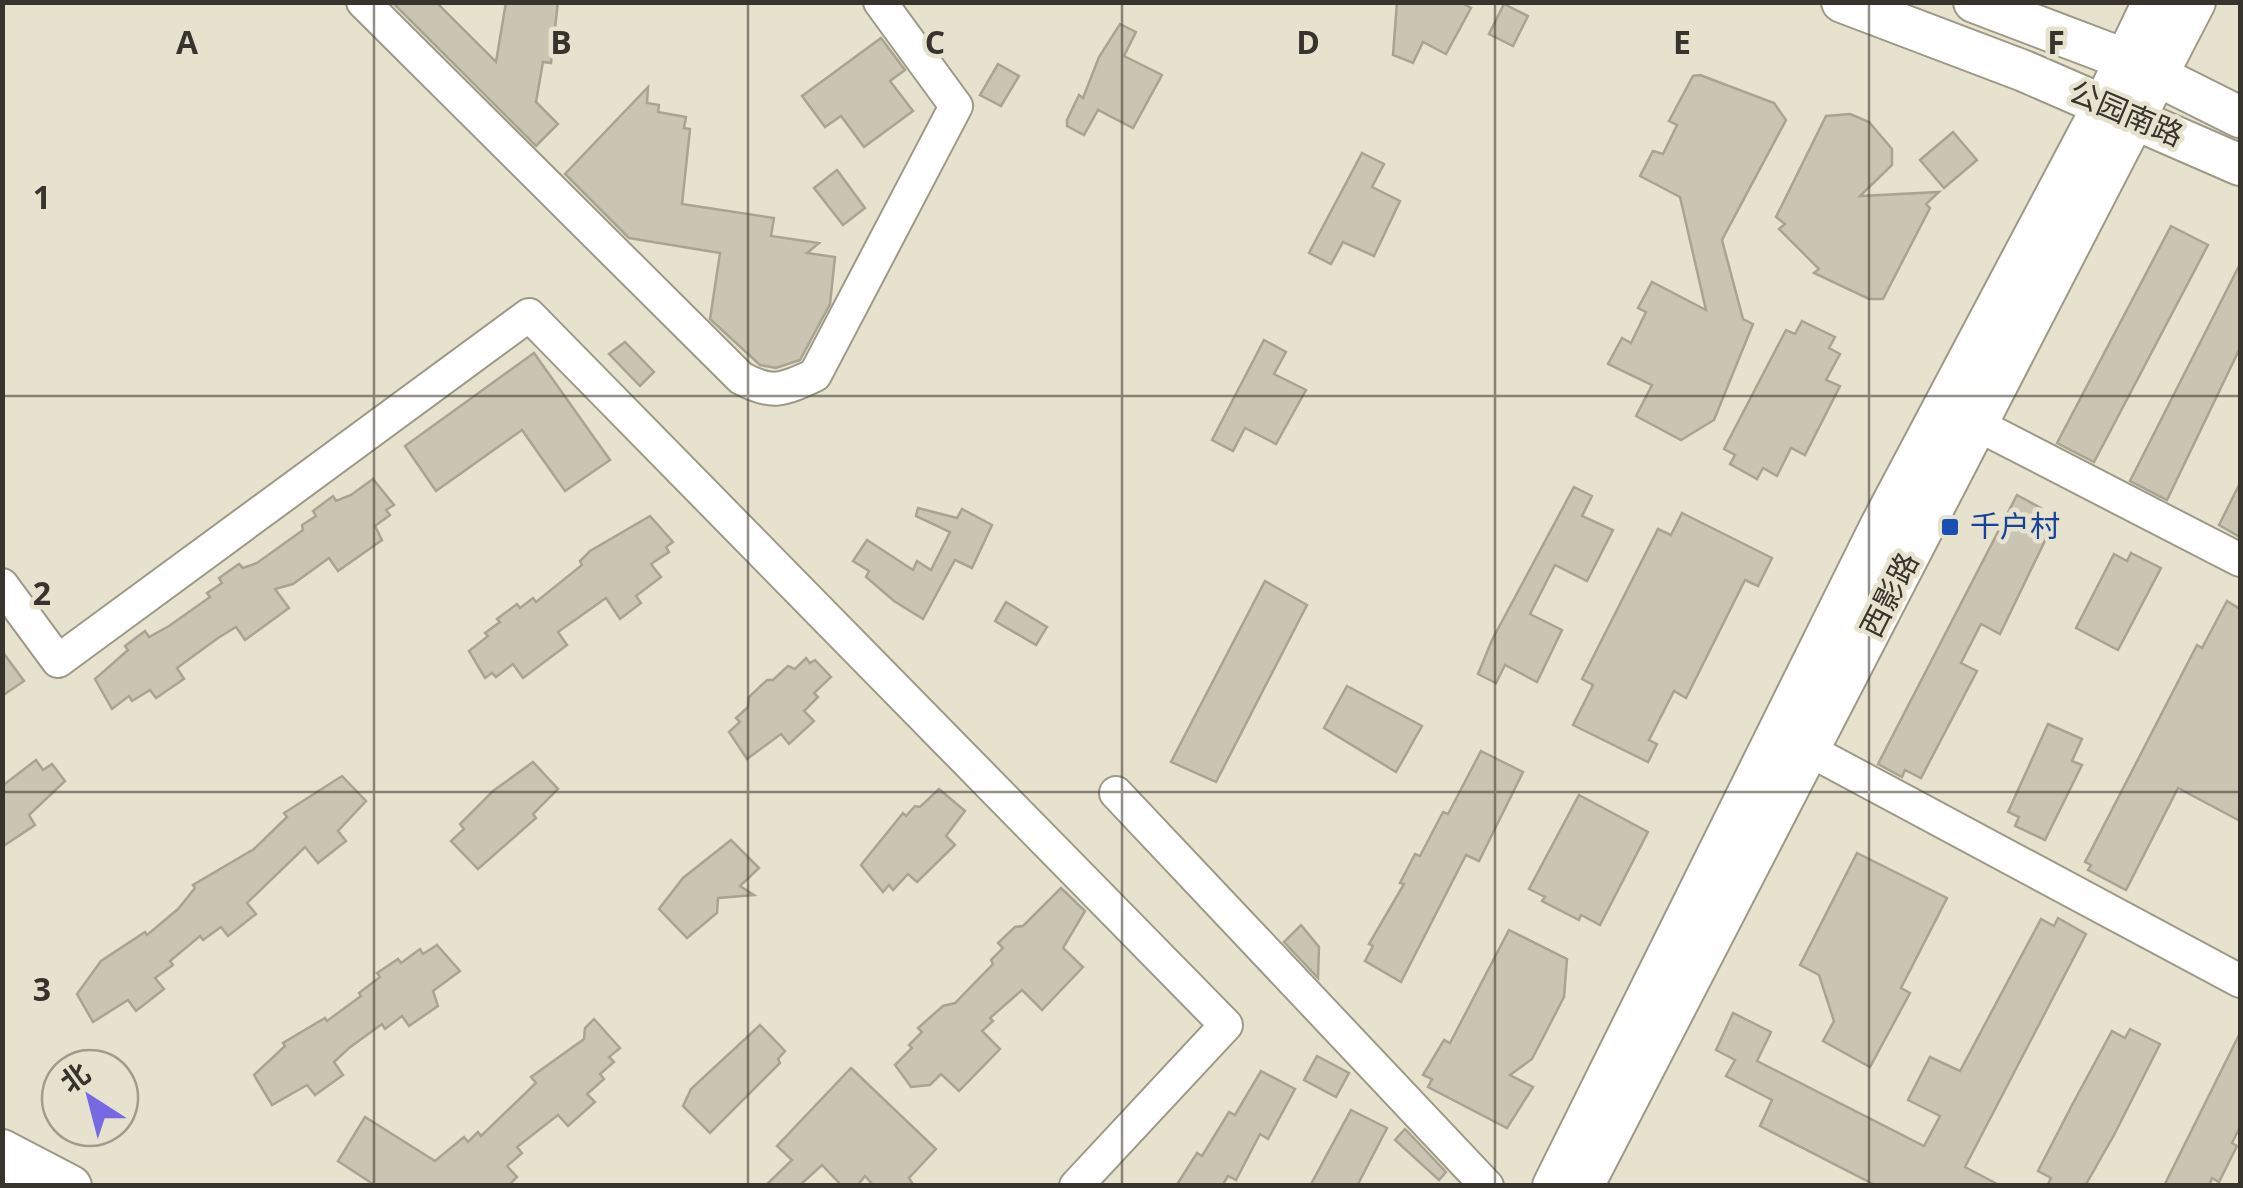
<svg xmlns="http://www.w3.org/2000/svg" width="2243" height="1188" font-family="'Open Sans','Noto Sans SC',sans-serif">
  <rect width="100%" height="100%" fill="#e7e2ce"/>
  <g fill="#cac5b2" stroke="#a9a492" stroke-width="2.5">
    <polygon points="392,2 436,2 496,62 506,2 558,2 551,63 543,62 536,102 558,124 536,146"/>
    <polygon points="1397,2 1460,2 1471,8 1446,54 1423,42 1413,63 1393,55"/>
    <polygon points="1504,4 1528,16 1513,46 1489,34"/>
    <polygon points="1120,24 1136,32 1124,56 1162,75 1133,128 1098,110 1084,135 1067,126 1067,120 1079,95 1083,98 1099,57"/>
    <polygon points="881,38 905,70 890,81 913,111 864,147 841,116 825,127 802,96"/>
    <polygon points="998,64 1019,76 1001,106 980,95"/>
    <polygon points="1700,75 1774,103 1786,120 1722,240 1743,319 1753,324 1714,420 1681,440 1636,416 1652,385 1608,364 1622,338 1631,343 1646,312 1638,308 1652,282 1706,310 1680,197 1640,176 1653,151 1663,154 1677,125 1669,121 1693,76"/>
    <polygon points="648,87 647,103 659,105 658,112 686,117 684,128 690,129 682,204 774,218 771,236 819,243 807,253 835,257 830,304 800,360 776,368 760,365 710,319 720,253 629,238 565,174"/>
    <polygon points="1850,114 1869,122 1892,149 1892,165 1860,196 1939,192 1926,204 1930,208 1883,299 1869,299 1814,273 1819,269 1779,229 1785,224 1776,217 1826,116"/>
    <polygon points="1953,132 1977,160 1944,188 1920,160"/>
    <polygon points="1362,153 1384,164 1372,187 1400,201 1374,256 1343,242 1331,264 1309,253"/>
    <polygon points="837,170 865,208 843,225 814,188"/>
    <polygon points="2171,226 2208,245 2094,462 2057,443"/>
    <polygon points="2240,264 2240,348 2167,500 2130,481"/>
    <polygon points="1802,321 1835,337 1829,348 1840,354 1826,380 1840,386 1805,455 1791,448 1777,476 1763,468 1757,479 1730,464 1735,455 1724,449 1786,330 1795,334"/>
    <polygon points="1264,340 1286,352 1274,374 1306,390 1276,444 1245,428 1233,451 1212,440"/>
    <polygon points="625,342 654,372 640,386 609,354"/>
    <polygon points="534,353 610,460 565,491 522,430 436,491 405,446"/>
    <polygon points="373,479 394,505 386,510 390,515 375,526 382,540 338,571 329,558 293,584 275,589 289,608 245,640 236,627 218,638 177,668 184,679 156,698 150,690 132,701 129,696 112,709 95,679 128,650 125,646 145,631 149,637 169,626 210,597 207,593 222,583 219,578 239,564 243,568 257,563 303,530 302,525 316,516 313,511 333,496 336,501 351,495"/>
    <polygon points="2240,483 2240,537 2219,525"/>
    <polygon points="1574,487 1592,496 1582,516 1613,530 1587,581 1555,565 1530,614 1562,630 1537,682 1505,665 1496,683 1478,674 1492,640"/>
    <polygon points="2017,495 2041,508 2038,514 2054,522 2000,634 1981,624 1961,663 1977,671 1921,778 1905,770 1902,777 1878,764"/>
    <polygon points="918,508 957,518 962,509 992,525 972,568 955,560 923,619 894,601 866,577 869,571 853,561 867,540 913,570 917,561 931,570 950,532 916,516"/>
    <polygon points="1682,513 1772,558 1758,586 1745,580 1686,698 1674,691 1649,740 1657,744 1648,762 1573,725 1593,685 1582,679 1658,529 1671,535"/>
    <polygon points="650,516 673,542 666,547 669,552 651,564 661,577 636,596 641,603 620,619 606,598 558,632 567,645 523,678 513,664 496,677 492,673 485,678 469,651 488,636 485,633 500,622 497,619 517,604 520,608 533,598 536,602 582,565 580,561 590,551"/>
    <polygon points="2131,553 2161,568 2118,650 2076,628 2114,554 2127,561"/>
    <polygon points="1265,581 1307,605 1216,782 1171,762"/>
    <polygon points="2227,601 2240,609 2240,821 2178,788 2126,890 2088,870 2091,865 2085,862 2197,645 2202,648"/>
    <polygon points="1006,602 1047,627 1036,645 995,621"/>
    <polygon points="2,651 24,681 2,696"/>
    <polygon points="806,658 810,663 815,660 831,677 814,693 818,697 804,711 814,721 789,744 781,734 747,759 729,732 740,722 736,718 748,707 749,697 767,680 773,680 788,666 795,669"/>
    <polygon points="1347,686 1422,726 1396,772 1324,728"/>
    <polygon points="2048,724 2082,739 2072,761 2082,765 2045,840 2015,826 2019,817 2008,812"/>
    <polygon points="1481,751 1523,772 1479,861 1466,855 1401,982 1365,961 1373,946 1369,944 1404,884 1400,883 1415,854 1420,856 1443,812 1448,814"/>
    <polygon points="36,760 43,770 52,764 65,781 29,815 35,825 2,847 2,786"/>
    <polygon points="533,762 558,789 533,814 536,818 478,869 451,841 464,829 460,824 493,791"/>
    <polygon points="342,776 366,801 338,831 346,841 318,863 305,847 247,903 256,914 228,936 221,927 203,940 200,936 170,961 173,965 155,978 164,989 136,1011 128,1000 93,1022 77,994 101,961 145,932 147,935 178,909 195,888 193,885 254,849 287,817 284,813"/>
    <polygon points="939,789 965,811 946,836 955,845 917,882 908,874 893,890 889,885 883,892 861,865 903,813 906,816 915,806 920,807"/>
    <polygon points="1579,795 1648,832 1600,925 1581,915 1579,920 1542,901 1545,897 1529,889"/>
    <polygon points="731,840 759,868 740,886 754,895 718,898 717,913 687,938 659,909 683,878"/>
    <polygon points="1857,853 1947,898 1901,988 1910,993 1870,1067 1823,1041 1834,1021 1819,975 1800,965"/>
    <polygon points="1061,888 1085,911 1063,948 1083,967 1042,1010 1022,990 990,1018 993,1021 982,1031 1000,1049 959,1091 941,1074 930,1085 911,1087 895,1065 912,1048 909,1045 922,1032 918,1028 943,1006 955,1003 993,964 991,960 1003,948 998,943 1015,927 1023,926"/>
    <polygon points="2058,918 2086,934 1965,1167 2001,1186 1877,1186 1760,1126 1772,1100 1726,1076 1735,1060 1716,1050 1733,1013 1771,1032 1757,1061 1924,1146 1940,1116 1908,1100 1930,1057 1960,1071 2041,919 2054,926"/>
    <polygon points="1301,925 1319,947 1318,978 1284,942"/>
    <polygon points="1509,930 1567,959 1564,997 1532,1059 1510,1075 1533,1087 1507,1128 1428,1087 1432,1079 1423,1075 1444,1040 1450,1043"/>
    <polygon points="437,945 460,971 433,991 438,1006 409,1026 402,1016 385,1029 382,1024 349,1048 334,1062 343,1075 315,1095 307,1085 272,1105 254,1075 285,1046 283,1043 325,1018 327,1021 361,996 359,993 380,977 377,973 398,959 401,963 420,949 423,954"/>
    <polygon points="594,1019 620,1048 609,1057 614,1062 600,1074 604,1079 587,1094 595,1102 568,1126 558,1115 517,1147 522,1153 507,1166 517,1177 508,1186 376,1186 338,1161 365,1117 435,1161 464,1137 468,1142 478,1132 481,1136 536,1083 531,1077 584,1039 585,1028"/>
    <polygon points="760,1025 785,1051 778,1059 780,1063 710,1133 683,1106 691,1089"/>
    <polygon points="2130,1029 2160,1044 2114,1135 2085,1186 2047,1186 2051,1178 2038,1171 2071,1107 2112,1031 2125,1038"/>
    <polygon points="2240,1033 2240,1127 2232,1143 2237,1146 2219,1182 2212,1178 2209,1186 2164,1186"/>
    <polygon points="1317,1056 1349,1073 1336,1097 1304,1080"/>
    <polygon points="851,1068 936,1149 909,1178 914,1186 874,1186 865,1176 857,1186 842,1186 822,1165 799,1186 765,1186 792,1160 777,1146"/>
    <polygon points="1261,1071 1295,1089 1268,1139 1260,1134 1236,1180 1228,1176 1222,1186 1176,1186 1197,1153 1202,1156 1229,1112 1235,1115"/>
    <polygon points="1351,1110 1387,1128 1357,1186 1310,1186"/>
    <polygon points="1405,1129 1446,1172 1439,1180 1395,1140"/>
  </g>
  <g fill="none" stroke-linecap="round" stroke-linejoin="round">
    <defs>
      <g id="minor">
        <path d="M363,2L741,378C772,395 783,390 815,375L956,106L880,2"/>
        <polyline points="1978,425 2240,560"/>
        <polyline points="2,585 58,661 529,315 1226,1025 1076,1186"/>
        <polyline points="1809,750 2240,981"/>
        <polyline points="1116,793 1487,1186"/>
      </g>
      <g id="major">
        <polyline points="1842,2 2024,71 2240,165"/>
        <polyline points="1974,2 2124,59 2240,117"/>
        <polyline points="2,1150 71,1186"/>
        <polyline points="1553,1186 1881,525 2104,104 2153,2"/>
        <polyline points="1583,1186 2195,2"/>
      </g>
      <polyline id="highway" points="2,1183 8,1186"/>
    </defs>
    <use href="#minor" stroke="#9e9986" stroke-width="36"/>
    <use href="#major" stroke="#9e9986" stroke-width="44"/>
    <use href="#highway" stroke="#9e9986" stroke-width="51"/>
    <use href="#minor" stroke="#fff" stroke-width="32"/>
    <use href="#major" stroke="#fff" stroke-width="40"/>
    <use href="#highway" stroke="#fff" stroke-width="48"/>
  </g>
  <path fill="none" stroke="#36342c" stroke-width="2.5" stroke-opacity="0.55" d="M374,2V1186M748,2V1186M1122,2V1186M1495,2V1186M1869,2V1186M2,396H2240M2,792H2240"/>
  <rect fill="#1a4fb4" stroke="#e7e2ce" stroke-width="4" x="1940" y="517" width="20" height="20" rx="5"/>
  <g text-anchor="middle" stroke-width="9" stroke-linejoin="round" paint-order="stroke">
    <g font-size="30" fill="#36342c" stroke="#e7e2ce">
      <text transform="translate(2126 114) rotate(23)" y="10">公园南路</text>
      <text transform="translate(1890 595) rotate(-63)" y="10">西影路</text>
    </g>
    <g font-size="30" fill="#164399" stroke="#e7e2ce" text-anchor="start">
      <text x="1970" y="537">千户村</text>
    </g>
  </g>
  <g font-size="32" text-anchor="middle" font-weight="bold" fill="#36342c" stroke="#e7e2ce" stroke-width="9" stroke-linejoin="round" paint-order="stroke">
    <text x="187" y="54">A</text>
    <text x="561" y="54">B</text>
    <text x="935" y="54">C</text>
    <text x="1308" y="54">D</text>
    <text x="1682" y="54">E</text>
    <text x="2056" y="54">F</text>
    <text x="42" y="209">1</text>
    <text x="42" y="605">2</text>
    <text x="42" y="1001">3</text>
  </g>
  <rect width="2243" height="1188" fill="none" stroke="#36342c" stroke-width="10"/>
  <g transform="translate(90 1098) rotate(324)"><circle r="48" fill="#e7e2ce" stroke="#a09c8d" stroke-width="2.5"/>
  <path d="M0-8L18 38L0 25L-18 38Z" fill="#7769e4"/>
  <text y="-15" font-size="28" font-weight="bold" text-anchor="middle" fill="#36342c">北</text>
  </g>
</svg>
